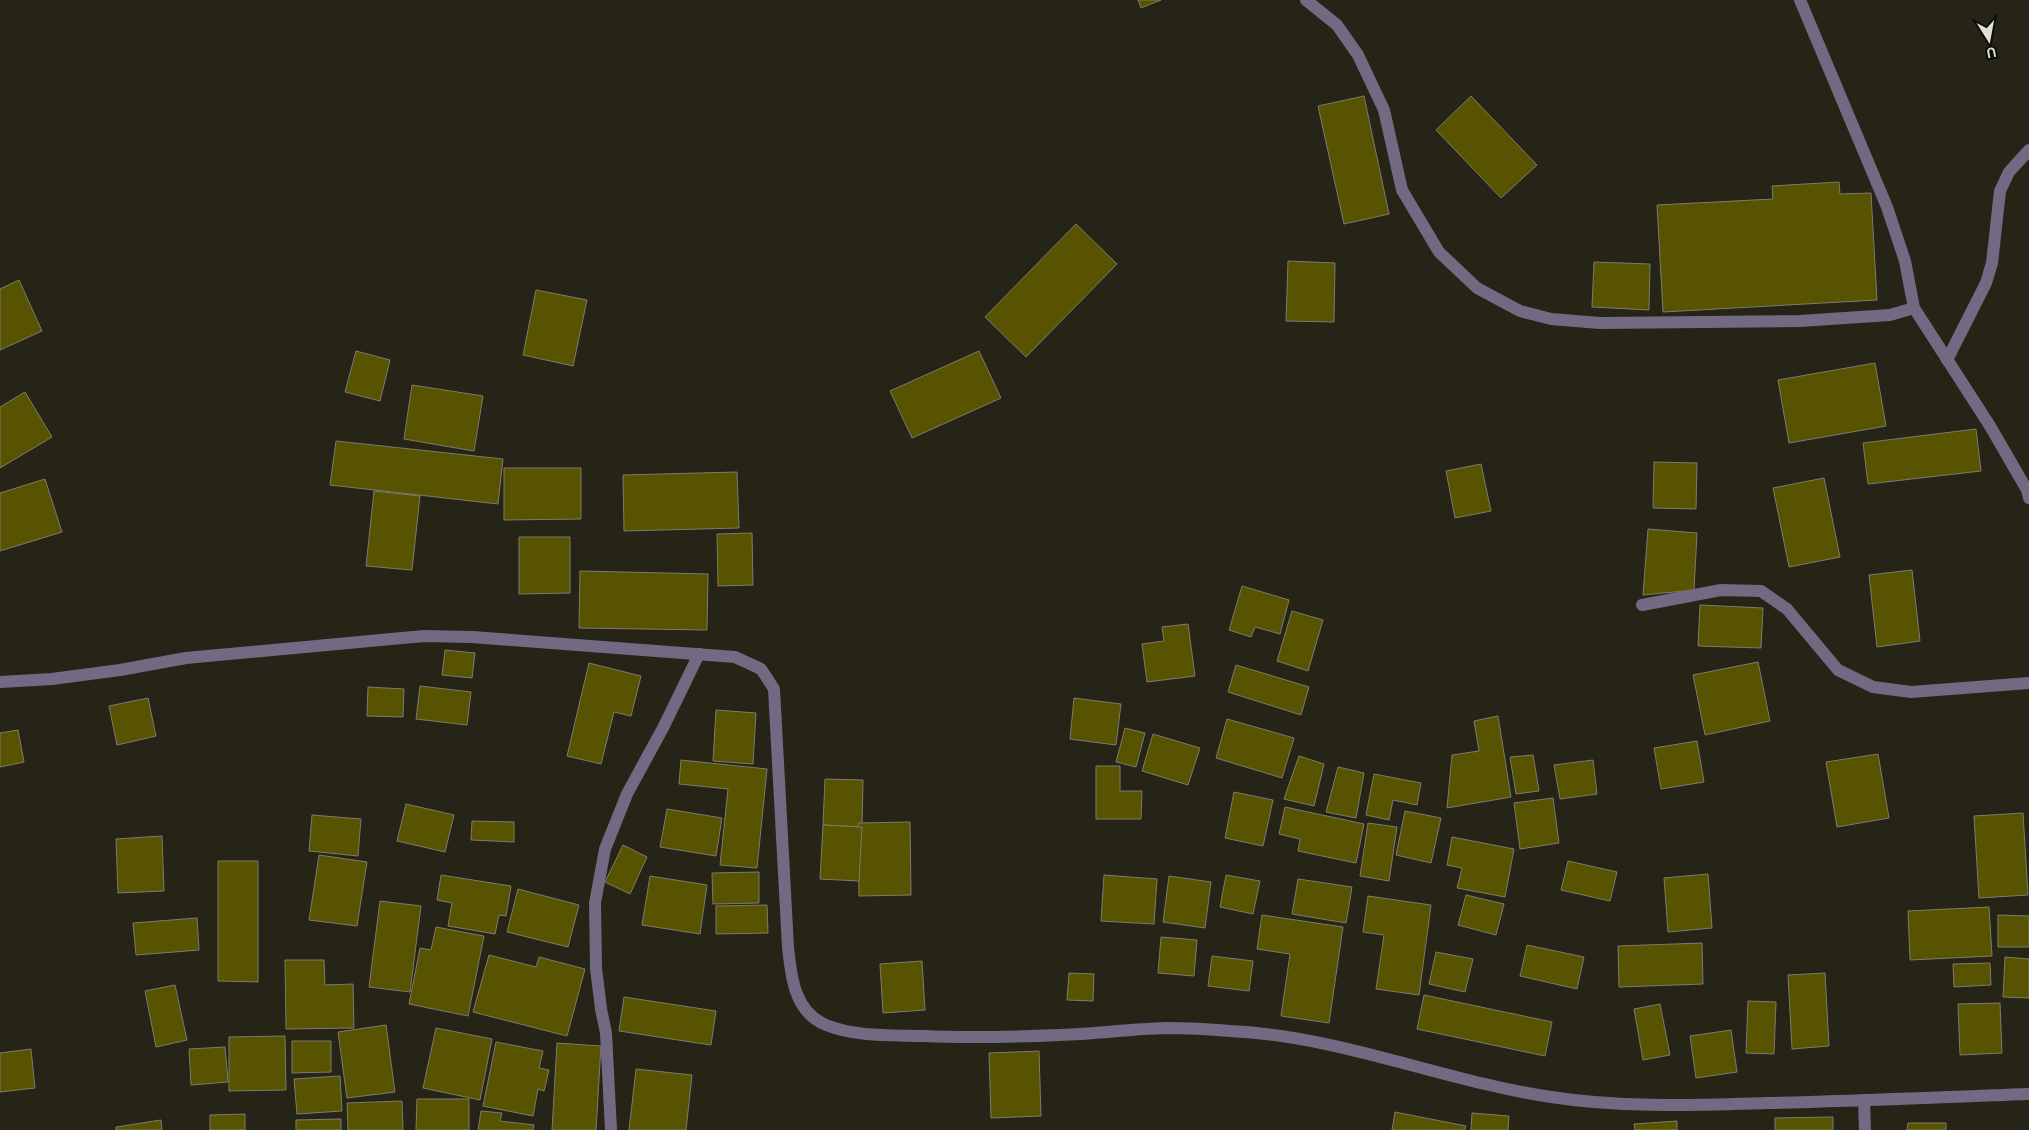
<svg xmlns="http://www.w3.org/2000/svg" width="2029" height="1130" font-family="Ubuntu,sans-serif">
  <rect width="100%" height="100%" fill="#252417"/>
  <g fill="#575301" stroke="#7d7c6d">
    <polygon points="1138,0 1161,0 1141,8"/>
    <polygon points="1364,96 1389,214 1344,224 1318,106"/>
    <polygon points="1471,96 1537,165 1501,198 1436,130"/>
    <polygon points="1839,182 1840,194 1871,193 1877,300 1663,312 1657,205 1773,199 1772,186"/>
    <polygon points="1076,224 1117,264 1026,357 985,317"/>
    <polygon points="1288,261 1335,263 1334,322 1286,321"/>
    <polygon points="1594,262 1650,264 1649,310 1592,307"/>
    <polygon points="19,280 42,331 0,350 0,289"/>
    <polygon points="536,290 587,300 573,366 523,355"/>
    <polygon points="356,351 390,360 380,401 345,392"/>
    <polygon points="979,351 1001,398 912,438 890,391"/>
    <polygon points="1875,363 1886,426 1789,443 1778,380"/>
    <polygon points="412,385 483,396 474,451 404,439"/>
    <polygon points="25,392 52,437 0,468 0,407"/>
    <polygon points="1976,429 1981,471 1868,484 1863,443"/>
    <polygon points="336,441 503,459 498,504 330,485"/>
    <polygon points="1654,462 1697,463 1696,509 1653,508"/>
    <polygon points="1481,464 1491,511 1455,518 1446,471"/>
    <polygon points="504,468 581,468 581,519 504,520"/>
    <polygon points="737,472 739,528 624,531 623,475"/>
    <polygon points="1824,478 1840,557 1789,567 1773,488"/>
    <polygon points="45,479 62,532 0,551 0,493"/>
    <polygon points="374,491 420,496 412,570 366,566"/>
    <polygon points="1648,529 1697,533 1694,590 1643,595"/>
    <polygon points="752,533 753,585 718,586 717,534"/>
    <polygon points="519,537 570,537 570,593 519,594"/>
    <polygon points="1912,570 1920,641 1877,647 1869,575"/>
    <polygon points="580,571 708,574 707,630 579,628"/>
    <polygon points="1242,586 1289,600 1280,634 1255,627 1251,637 1229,630"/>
    <polygon points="1700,605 1763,608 1761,648 1698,646"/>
    <polygon points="1292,611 1323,620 1308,671 1277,661"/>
    <polygon points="1188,624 1195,676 1147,682 1142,644 1164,641 1162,627"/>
    <polygon points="445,650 475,653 472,678 442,675"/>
    <polygon points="1758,662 1770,721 1705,735 1693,675"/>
    <polygon points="589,663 641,676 631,716 614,712 601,764 567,756"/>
    <polygon points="1236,665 1309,687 1301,715 1228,692"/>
    <polygon points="420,686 471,692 467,725 416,719"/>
    <polygon points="368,687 404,689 403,717 367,716"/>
    <polygon points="148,698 156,736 117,745 109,706"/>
    <polygon points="1074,698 1121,704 1116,745 1070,739"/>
    <polygon points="716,710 756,713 753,764 713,761"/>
    <polygon points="1498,716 1511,797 1447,808 1452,755 1479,751 1474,721"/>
    <polygon points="1227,719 1294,738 1282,778 1216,758"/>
    <polygon points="1125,728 1145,733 1136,767 1116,762"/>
    <polygon points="18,730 24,762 0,767 0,733"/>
    <polygon points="1153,734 1200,748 1188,785 1142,771"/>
    <polygon points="1697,741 1704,782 1661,789 1654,748"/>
    <polygon points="1878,754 1889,818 1837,827 1826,762"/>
    <polygon points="1533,755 1539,791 1516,794 1510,757"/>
    <polygon points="1299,756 1324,764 1314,806 1284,799"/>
    <polygon points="681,760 767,769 757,868 720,865 728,789 679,784"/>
    <polygon points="1593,760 1597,794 1560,799 1554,765"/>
    <polygon points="1096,766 1120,766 1120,791 1142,791 1141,819 1096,819"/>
    <polygon points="1338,767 1364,773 1356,818 1326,812"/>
    <polygon points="1374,774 1421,783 1417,805 1393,800 1389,820 1366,815"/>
    <polygon points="825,779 863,780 862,827 823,825"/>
    <polygon points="1234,792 1273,800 1263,846 1225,838"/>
    <polygon points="1553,798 1559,843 1520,849 1514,803"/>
    <polygon points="406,804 454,815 445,852 397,841"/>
    <polygon points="1285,807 1364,824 1356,863 1298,851 1300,839 1279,834"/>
    <polygon points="667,809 722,818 716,856 660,847"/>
    <polygon points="1405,811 1441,818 1431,863 1396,855"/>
    <polygon points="2023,813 2028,895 1979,898 1974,816"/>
    <polygon points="312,815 361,819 358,856 309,851"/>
    <polygon points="472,821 514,822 514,842 471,840"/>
    <polygon points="910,822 911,895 859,896 858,823"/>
    <polygon points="1368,823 1397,827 1389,881 1360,876"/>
    <polygon points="823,825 862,827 859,881 820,879"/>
    <polygon points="162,836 164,891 118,893 116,839"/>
    <polygon points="1452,837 1514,849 1505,897 1457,888 1462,868 1447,865"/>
    <polygon points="623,845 647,857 630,894 605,882"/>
    <polygon points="319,855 367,862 357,926 309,920"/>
    <polygon points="218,861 258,861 258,982 218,981"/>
    <polygon points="1568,861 1617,872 1610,901 1561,890"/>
    <polygon points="759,872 759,903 713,904 712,873"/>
    <polygon points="1708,874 1712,928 1668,932 1664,878"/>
    <polygon points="441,875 511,886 506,916 499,915 495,934 448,926 452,903 437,900"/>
    <polygon points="1104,875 1157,879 1154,924 1101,921"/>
    <polygon points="1226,875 1260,881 1253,914 1220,907"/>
    <polygon points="650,876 707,885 700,934 642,925"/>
    <polygon points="1169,876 1211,882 1205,928 1163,922"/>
    <polygon points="1298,879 1352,887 1346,923 1292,914"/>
    <polygon points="518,889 579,905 568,947 507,932"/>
    <polygon points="1466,895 1504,904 1496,935 1458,925"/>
    <polygon points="1368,896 1431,905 1419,995 1376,989 1384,935 1363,932"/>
    <polygon points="380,901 421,906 410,992 369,987"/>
    <polygon points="767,905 768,933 716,934 716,906"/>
    <polygon points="1989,907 1992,956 1910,960 1908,911"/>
    <polygon points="1262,915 1343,927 1329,1023 1281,1016 1290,954 1257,949"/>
    <polygon points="1998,915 2029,916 2029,947 1998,947"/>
    <polygon points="197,918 199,950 136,955 133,923"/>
    <polygon points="436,927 484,936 468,1016 409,1004 420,948 431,950"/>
    <polygon points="1161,937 1197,940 1194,976 1158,973"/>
    <polygon points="1702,943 1703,984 1619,987 1618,946"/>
    <polygon points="1527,945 1584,957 1577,989 1520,976"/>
    <polygon points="1436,952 1473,959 1465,992 1429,984"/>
    <polygon points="489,955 536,967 539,957 585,969 567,1036 473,1012"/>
    <polygon points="1212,956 1253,961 1249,991 1208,986"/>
    <polygon points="2005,957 2029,959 2029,998 2003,997"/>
    <polygon points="285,960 324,960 325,985 353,984 354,1028 286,1029"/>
    <polygon points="922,961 925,1010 883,1013 880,964"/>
    <polygon points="1990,963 1991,985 1954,987 1953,964"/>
    <polygon points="1069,973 1094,974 1093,1001 1067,1000"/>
    <polygon points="1825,973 1829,1046 1792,1049 1788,975"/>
    <polygon points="175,985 187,1040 156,1047 145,991"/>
    <polygon points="1424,995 1552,1022 1545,1056 1417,1029"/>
    <polygon points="624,997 716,1011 711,1045 619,1031"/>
    <polygon points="1748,1001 1776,1002 1774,1054 1746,1053"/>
    <polygon points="2000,1003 2002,1053 1960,1055 1958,1004"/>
    <polygon points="1660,1004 1670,1055 1643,1060 1634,1009"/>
    <polygon points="386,1025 395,1092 347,1098 338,1032"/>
    <polygon points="436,1028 492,1039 480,1100 423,1088"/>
    <polygon points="1731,1030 1737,1072 1696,1078 1690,1036"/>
    <polygon points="285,1036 286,1090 229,1091 229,1037"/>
    <polygon points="292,1041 331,1041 331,1072 292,1073"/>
    <polygon points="496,1042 543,1051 539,1068 549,1070 544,1091 538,1089 533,1116 483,1106"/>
    <polygon points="557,1043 601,1046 596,1130 552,1130"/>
    <polygon points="225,1047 228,1082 191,1085 189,1049"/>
    <polygon points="31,1049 35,1088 0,1092 0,1053"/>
    <polygon points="1039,1051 1041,1116 991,1118 989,1053"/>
    <polygon points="636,1069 692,1075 686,1130 629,1130"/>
    <polygon points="340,1076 342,1111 297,1114 294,1079"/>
    <polygon points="417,1099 469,1099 469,1130 416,1130"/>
    <polygon points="402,1101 403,1130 348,1130 347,1103"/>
    <polygon points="481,1111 502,1113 500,1121 534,1125 533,1130 478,1130"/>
    <polygon points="1395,1112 1466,1126 1465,1130 1392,1130"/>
    <polygon points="1472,1113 1509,1116 1508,1130 1471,1130"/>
    <polygon points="245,1114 245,1130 210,1130 210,1115"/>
    <polygon points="1833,1117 1833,1130 1775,1130 1775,1118"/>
    <polygon points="341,1119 341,1130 296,1130 296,1120"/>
    <polygon points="161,1120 162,1130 116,1130 116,1127"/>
    <polygon points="1677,1121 1677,1130 1635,1130 1634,1124"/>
    <polygon points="1908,1123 1946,1123 1946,1130 1907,1130"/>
  </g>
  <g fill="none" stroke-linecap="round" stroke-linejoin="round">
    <g stroke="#746983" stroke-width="12">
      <polyline points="1306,0 1337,25 1358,55 1384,110 1402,190 1439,252 1477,288 1520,311 1551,319 1600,323 1800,321 1890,315 1914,308"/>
      <polyline points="1800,0 1887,207 1905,261 1914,308 1990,426 2027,490 2029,498"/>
      <polyline points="1947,360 1986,283 1992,263 2000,191 2009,172 2029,150"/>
      <polyline points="1642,605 1721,590 1761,591 1787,609 1838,670 1873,687 1911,692 2029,683"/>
      <path d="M0,682L52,679L120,670L186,658L424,636L472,637L735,657L761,669L774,689L788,947C791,976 794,1012 826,1025C856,1037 890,1035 923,1036C968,1038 1014,1037 1060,1035C1095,1034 1130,1029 1165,1028C1187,1028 1209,1029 1230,1031C1341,1036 1443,1081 1551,1097C1622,1108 1695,1105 1767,1103C1854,1101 1942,1097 2029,1094"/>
      <polyline points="1864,1100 1865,1130"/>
      <polyline points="611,1130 606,1033 601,1009 596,968 595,903 605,849 627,794 664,726 699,654"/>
    </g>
  </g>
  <g transform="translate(1989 40) rotate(169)" stroke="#0d0d08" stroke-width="4" paint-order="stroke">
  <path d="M0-4L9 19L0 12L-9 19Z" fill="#dfdfd7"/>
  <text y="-8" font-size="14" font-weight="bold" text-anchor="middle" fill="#dfdfd7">U</text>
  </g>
</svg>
